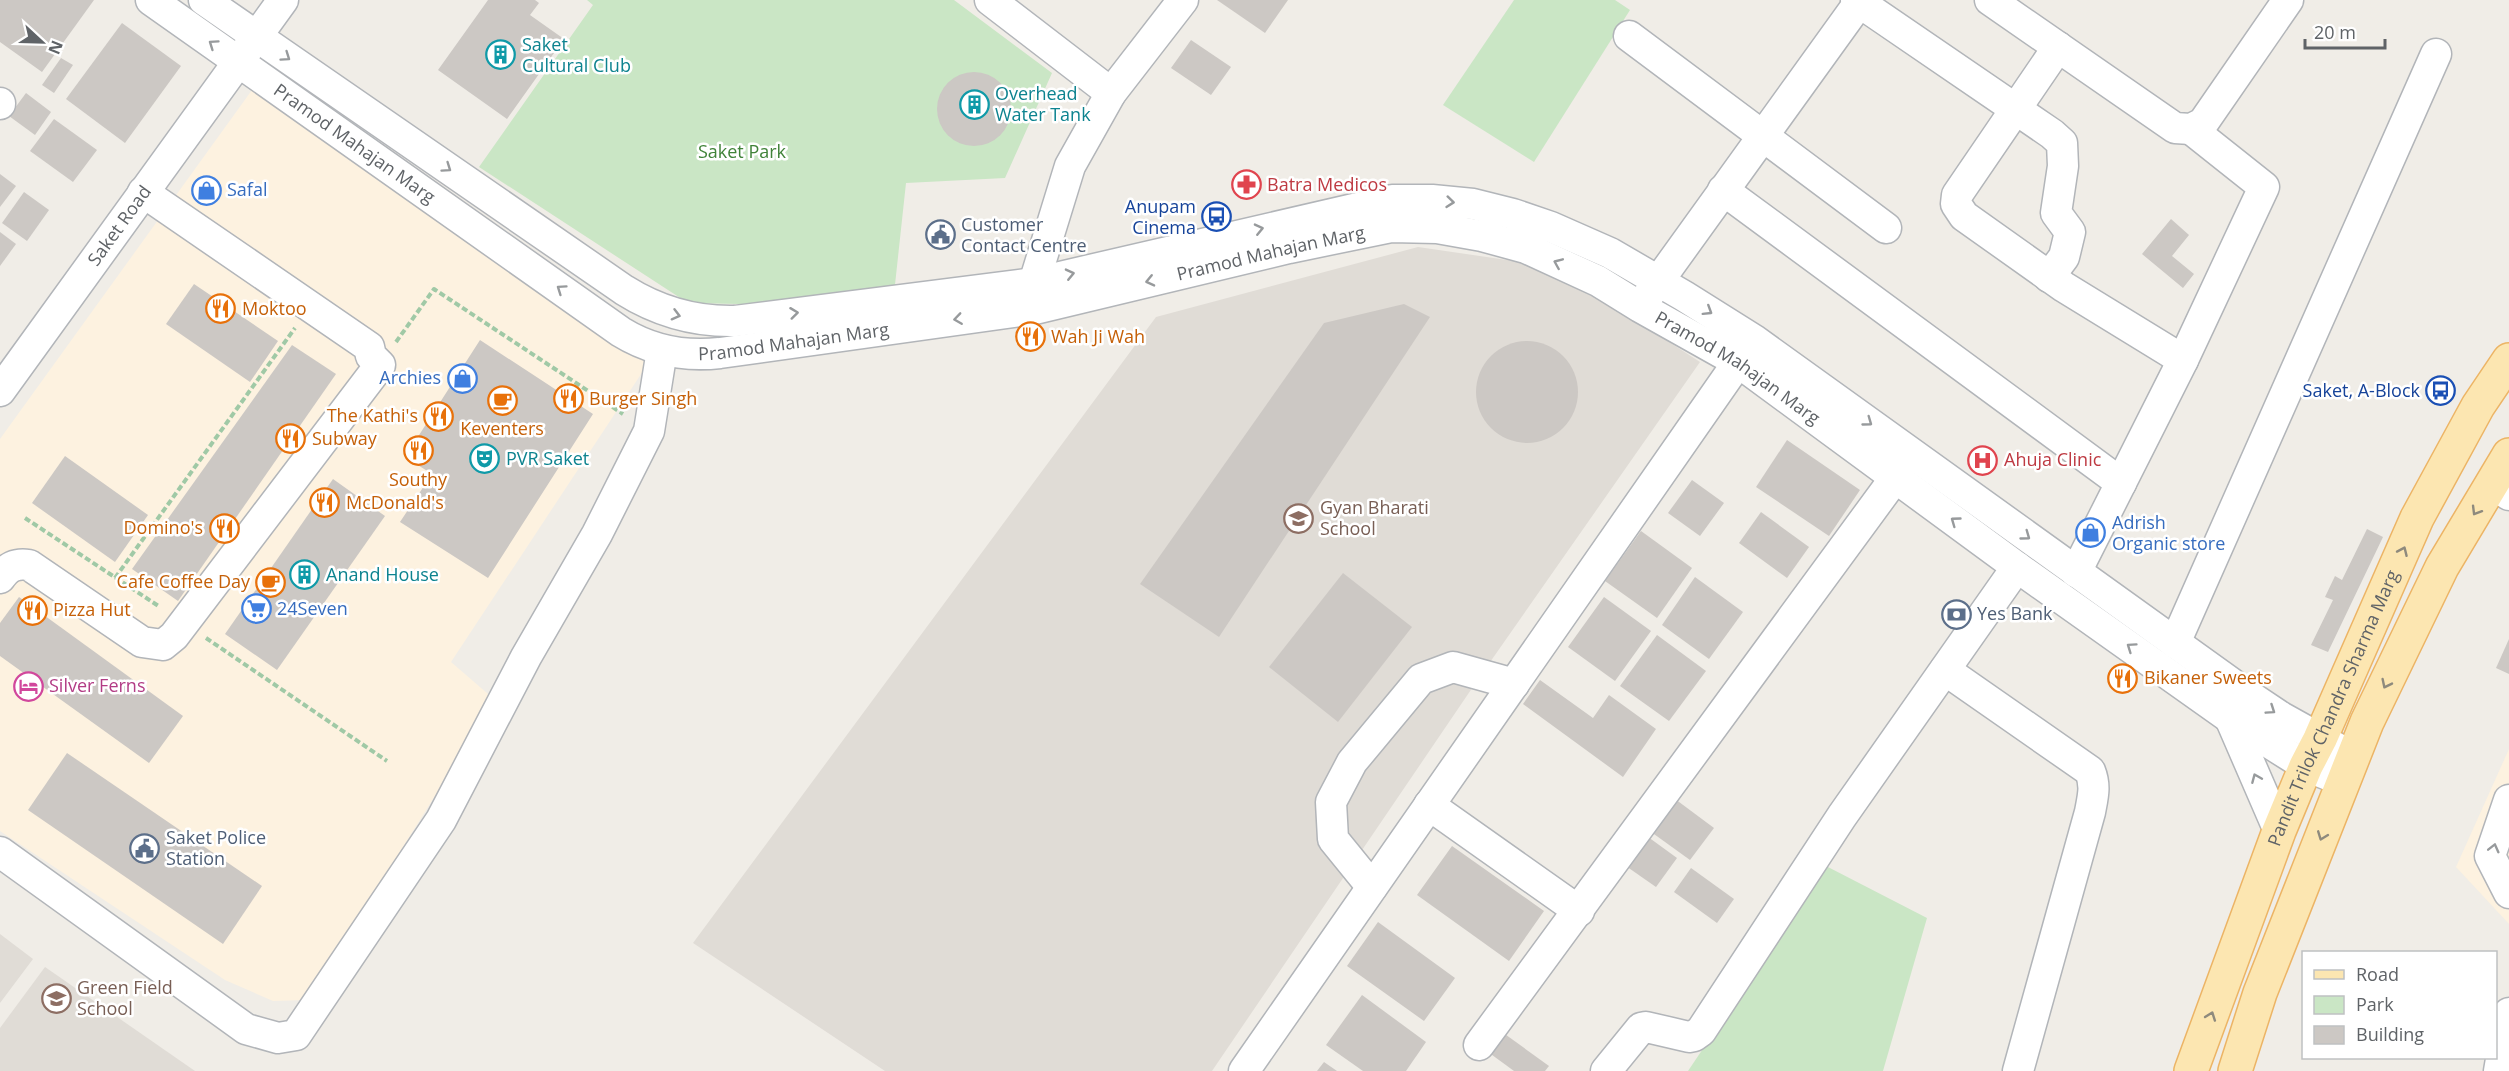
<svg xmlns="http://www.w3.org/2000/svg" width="2509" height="1071" font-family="'Open Sans',sans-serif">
  <rect width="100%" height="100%" fill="#f0ede7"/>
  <g fill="#fdf2e0">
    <polygon points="252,90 609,338 651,359 451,662 495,700 307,1000 273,1001 225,980 0,831 0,439"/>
    <polygon points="2509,749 2509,924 2456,867"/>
  </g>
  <g fill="#e0dcd6">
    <polygon points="1418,247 1521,262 1598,296 1700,362 1481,675 1212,1071 885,1071 693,943 1156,317"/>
    <polygon points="0,934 33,959 0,1003"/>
    <polygon points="45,967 195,1071 0,1071 0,1028"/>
  </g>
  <g fill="#cae6c5">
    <polygon points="587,0 954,0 1052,73 1005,178 906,183 894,294 795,305 688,303 479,167 593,5"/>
    <polygon points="1514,0 1615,0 1630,10 1534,162 1443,105"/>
    <polygon points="1826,866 1927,918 1883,1071 1688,1071"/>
  </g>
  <g fill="#ccc8c4">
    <polygon points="0,0 94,0 42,72 0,42"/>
    <polygon points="488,0 535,0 539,3 530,15 564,39 507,119 438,70"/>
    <polygon points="1217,0 1288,0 1265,33"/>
    <polygon points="122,23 181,66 125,143 66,99"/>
    <polygon points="1191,40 1231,67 1211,95 1171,68"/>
    <polygon points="61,58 73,65 54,93 42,85"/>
    <circle cx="974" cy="109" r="37"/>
    <polygon points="26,93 51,112 35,135 9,116"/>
    <polygon points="54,119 97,150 73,182 30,151"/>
    <polygon points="0,174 16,186 0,207"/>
    <polygon points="24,192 49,210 27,241 2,223"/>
    <polygon points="2171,219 2189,235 2172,256 2194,274 2183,288 2142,254"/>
    <polygon points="0,232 16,244 0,266"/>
    <polygon points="194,284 278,341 250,382 166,324"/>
    <polygon points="1404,304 1430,317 1219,637 1140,584 1324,323"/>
    <polygon points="480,340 593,414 488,578 400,522 432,474 405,457"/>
    <circle cx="1527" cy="392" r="51"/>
    <polygon points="292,345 336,374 178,601 132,569"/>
    <polygon points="1787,440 1860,490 1829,536 1756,487"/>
    <polygon points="65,456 148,515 115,562 32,503"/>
    <polygon points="333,479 385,516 277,670 225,634"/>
    <polygon points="1692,480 1724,503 1700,536 1668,513"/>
    <polygon points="1761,512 1809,547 1787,578 1739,543"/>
    <polygon points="2367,529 2383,537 2328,652 2311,645 2333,600 2325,597 2335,576 2342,580"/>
    <polygon points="1641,531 1692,568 1657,618 1605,581"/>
    <polygon points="1343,573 1412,627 1338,722 1269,667"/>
    <polygon points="1695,577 1743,612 1709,659 1662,625"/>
    <polygon points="19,597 183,716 149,763 0,656 0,623"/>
    <polygon points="1604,597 1651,631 1615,681 1568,647"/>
    <polygon points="1657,635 1706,671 1669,721 1620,686"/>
    <polygon points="2509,639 2509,674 2496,668"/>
    <polygon points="1540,680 1593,718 1609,695 1656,729 1623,777 1523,704"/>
    <polygon points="67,753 262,886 223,944 28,810"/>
    <polygon points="1671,796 1714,828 1690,860 1647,829"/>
    <polygon points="1644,834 1677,858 1656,887 1623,864"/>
    <polygon points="1452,846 1544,911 1509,961 1417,895"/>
    <polygon points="1691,868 1734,899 1717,923 1674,892"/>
    <polygon points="1378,922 1455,978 1424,1021 1347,966"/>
    <polygon points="1362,995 1426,1042 1406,1071 1363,1071 1326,1045"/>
    <polygon points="1502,1032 1549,1066 1545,1071 1514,1071 1488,1052"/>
    <polygon points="1324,1062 1337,1071 1317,1071"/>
  </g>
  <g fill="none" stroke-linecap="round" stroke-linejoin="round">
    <defs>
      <g id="minor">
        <path id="s1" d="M151,0L621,332C652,351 684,357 720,353L1035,309L1289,248L1391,227L1437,228L1482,236L1526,248L1598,281L1640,307L1738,362L2017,567L2230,718L2306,766L2343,781"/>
        <path d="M204,0L624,290C659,312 694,322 735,321L1034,283L1392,200H1432L1473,204L1513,214L1551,227L1610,253L1684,296L1754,340L2245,693L2281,717L2353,757"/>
        <polyline points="990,0 1111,93"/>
        <polyline points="1856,0 2052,134 2062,143 2063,166 2056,213 2070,232 2064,257 2049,277"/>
        <polyline points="1990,0 2175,128 2191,129 2203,123 2288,0"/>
        <polyline points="1629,36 1886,228"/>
        <polyline points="2058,47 1957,195 1956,204 1964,216 2064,287 2183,360"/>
        <polyline points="0,104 0,103"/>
        <polyline points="1723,190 2121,483"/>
        <polyline points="1647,297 1861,0"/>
        <polyline points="1035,299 1034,283 1070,166 1111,93 1183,0"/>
        <path id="s2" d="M0,391L283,0"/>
        <polyline points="2492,483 2509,495"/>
        <polyline points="2076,572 2183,360 2264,187 2191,129"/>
        <path d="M0,578C8,567 15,563 29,565L142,642L163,645L174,636L380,365L371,356L369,347L143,192"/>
        <polyline points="2175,643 2436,54"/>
        <path d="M1945,670L2090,771C2096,786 2093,796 2090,812L2018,1071"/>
        <polyline points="2230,718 2279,831"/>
        <polyline points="2509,800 2490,856 2509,893"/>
        <polyline points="1429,805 1579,911"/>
        <polyline points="0,852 246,1029 278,1038 296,1035 441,820 526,657 597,534 649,431 662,350"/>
        <polyline points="1372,887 1333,839 1331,802 1352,762 1421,679 1453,667 1514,684"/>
        <polyline points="1479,1045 1895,478"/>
        <polyline points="1244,1071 1750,345"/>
        <polyline points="1606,1071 1641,1028 1646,1027 1689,1037 1694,1036 1701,1031 1842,816 2017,567"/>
        <polyline points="2499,1071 2509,1013"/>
      </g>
      <g id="major">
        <path id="s3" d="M2191,1071L2279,831L2306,766L2320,739L2417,518L2478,406L2509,360"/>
        <polyline points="2235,1071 2260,993 2367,722 2442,567 2509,455"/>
      </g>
    </defs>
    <use href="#minor" stroke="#b2b5b9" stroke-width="33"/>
    <use href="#major" stroke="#ecb465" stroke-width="36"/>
    <g stroke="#a0c9a6" stroke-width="4" stroke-dasharray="6 3" stroke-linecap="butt">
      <polyline points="396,342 434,289 623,414"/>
      <polyline points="25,518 160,607"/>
      <polyline points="115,578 295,328"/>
      <polyline points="206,638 387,761"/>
    </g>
    <use href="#minor" stroke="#fff" stroke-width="30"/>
    <use href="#major" stroke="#fce6b1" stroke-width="33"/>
  </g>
  <defs><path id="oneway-chevron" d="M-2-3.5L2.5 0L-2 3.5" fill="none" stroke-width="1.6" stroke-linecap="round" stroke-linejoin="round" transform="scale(1.5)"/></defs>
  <g stroke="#979a9c">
    <use href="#oneway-chevron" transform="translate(213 44) rotate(-145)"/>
    <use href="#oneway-chevron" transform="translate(286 57) rotate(35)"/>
    <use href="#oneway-chevron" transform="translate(447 168) rotate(35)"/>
    <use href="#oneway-chevron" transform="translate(1450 202) rotate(6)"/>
    <use href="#oneway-chevron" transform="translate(1259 229) rotate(-13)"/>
    <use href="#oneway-chevron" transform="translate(1558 263) rotate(-157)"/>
    <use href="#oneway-chevron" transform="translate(1070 274) rotate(-13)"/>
    <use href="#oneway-chevron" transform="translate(1150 281) rotate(167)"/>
    <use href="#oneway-chevron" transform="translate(561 289) rotate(-145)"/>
    <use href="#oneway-chevron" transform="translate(1708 311) rotate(32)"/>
    <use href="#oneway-chevron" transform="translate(794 313) rotate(-7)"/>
    <use href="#oneway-chevron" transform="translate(676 315) rotate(15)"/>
    <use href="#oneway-chevron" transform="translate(958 319) rotate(172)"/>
    <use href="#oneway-chevron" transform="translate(1868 422) rotate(36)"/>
    <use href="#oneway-chevron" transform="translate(1955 521) rotate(-144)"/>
    <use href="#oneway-chevron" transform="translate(2026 536) rotate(36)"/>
    <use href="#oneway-chevron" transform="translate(2131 647) rotate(-145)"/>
    <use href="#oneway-chevron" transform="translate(2271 710) rotate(34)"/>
    <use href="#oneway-chevron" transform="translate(2256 778) rotate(-113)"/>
    <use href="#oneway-chevron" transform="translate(2494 848) rotate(-76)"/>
  </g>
  <g stroke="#8e8a7d">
    <use href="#oneway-chevron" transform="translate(2476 511) rotate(121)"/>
    <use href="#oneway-chevron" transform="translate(2403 551) rotate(-66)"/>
    <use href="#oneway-chevron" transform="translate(2386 684) rotate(116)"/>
    <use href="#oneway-chevron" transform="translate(2322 836) rotate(111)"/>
    <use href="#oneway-chevron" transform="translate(2211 1016) rotate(-70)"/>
  </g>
  <defs>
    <symbol id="building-ring" viewBox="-11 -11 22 22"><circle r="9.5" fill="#fff" stroke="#0f9aa8" stroke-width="1.5"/><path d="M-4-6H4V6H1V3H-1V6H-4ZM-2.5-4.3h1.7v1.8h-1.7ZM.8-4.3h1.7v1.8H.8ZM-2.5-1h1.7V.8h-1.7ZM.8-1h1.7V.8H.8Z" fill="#0f9aa8"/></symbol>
    <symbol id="pharmacy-ring" viewBox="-11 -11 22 22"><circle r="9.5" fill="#fff" stroke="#e0444e" stroke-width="1.5"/><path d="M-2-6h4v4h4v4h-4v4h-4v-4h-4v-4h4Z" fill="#e0444e"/></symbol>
    <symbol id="shop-ring" viewBox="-11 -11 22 22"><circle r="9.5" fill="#fff" stroke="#3f7fe0" stroke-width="1.5"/><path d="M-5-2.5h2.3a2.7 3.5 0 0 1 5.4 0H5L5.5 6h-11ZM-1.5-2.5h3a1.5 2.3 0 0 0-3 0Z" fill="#3f7fe0"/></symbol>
    <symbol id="bus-ring" viewBox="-11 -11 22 22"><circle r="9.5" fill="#fff" stroke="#1a4fb4" stroke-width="1.5"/><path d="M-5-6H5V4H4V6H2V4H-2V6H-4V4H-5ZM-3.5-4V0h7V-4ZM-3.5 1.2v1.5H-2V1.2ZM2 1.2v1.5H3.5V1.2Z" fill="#1a4fb4"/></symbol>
    <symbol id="civic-ring" viewBox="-11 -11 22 22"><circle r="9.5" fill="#fff" stroke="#5c6f8a" stroke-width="1.5"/><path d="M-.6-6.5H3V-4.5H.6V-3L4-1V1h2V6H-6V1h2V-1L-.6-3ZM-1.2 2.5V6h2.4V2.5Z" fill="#5c6f8a"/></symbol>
    <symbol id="restaurant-ring" viewBox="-11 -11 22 22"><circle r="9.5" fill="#fff" stroke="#e8710a" stroke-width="1.5"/><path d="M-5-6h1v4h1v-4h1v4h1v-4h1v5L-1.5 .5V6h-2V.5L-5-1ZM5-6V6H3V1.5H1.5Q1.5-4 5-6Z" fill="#e8710a"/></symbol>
    <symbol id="cafe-ring" viewBox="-11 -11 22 22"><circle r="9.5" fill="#fff" stroke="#e8710a" stroke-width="1.5"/><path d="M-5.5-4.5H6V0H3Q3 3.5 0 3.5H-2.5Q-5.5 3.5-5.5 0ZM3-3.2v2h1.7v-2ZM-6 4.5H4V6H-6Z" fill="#e8710a"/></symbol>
    <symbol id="theatre-ring" viewBox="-11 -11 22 22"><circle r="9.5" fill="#fff" stroke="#0f9aa8" stroke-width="1.5"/><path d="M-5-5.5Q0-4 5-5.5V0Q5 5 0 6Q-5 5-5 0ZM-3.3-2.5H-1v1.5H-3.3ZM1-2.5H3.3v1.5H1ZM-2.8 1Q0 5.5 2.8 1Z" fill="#0f9aa8"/></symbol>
    <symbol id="hospital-ring" viewBox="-11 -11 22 22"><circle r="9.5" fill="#fff" stroke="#e0444e" stroke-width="1.5"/><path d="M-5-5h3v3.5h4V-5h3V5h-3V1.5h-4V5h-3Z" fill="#e0444e"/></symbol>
    <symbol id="school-ring" viewBox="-11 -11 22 22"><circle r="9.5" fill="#fff" stroke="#8d6e63" stroke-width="1.5"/><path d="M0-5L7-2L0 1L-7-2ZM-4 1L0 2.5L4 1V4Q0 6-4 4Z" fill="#8d6e63"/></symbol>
    <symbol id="supermarket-ring" viewBox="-11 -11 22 22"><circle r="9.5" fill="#fff" stroke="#3f7fe0" stroke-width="1.5"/><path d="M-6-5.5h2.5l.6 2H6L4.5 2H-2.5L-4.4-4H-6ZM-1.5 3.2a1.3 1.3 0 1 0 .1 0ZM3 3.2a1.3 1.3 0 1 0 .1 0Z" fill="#3f7fe0"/></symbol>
    <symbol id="bank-ring" viewBox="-11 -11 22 22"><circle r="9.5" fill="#fff" stroke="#5c6f8a" stroke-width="1.5"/><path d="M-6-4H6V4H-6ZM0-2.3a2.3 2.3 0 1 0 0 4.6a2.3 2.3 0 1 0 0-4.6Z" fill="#5c6f8a"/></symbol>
    <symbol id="hotel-ring" viewBox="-11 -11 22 22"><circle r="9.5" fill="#fff" stroke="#d1479c" stroke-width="1.5"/><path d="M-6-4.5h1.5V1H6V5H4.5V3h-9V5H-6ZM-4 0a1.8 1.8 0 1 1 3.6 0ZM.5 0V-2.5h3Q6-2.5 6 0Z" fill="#d1479c"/></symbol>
  </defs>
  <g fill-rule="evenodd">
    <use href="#building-ring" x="484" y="38" width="33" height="33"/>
    <use href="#building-ring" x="958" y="88" width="33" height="33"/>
    <use href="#pharmacy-ring" x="1230" y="168" width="33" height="33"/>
    <use href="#shop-ring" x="190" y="174" width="33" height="33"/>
    <use href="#bus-ring" x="1200" y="200" width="33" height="33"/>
    <use href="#civic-ring" x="924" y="218" width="33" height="33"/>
    <use href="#restaurant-ring" x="204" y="292" width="33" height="33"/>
    <use href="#restaurant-ring" x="1014" y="320" width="33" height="33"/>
    <use href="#shop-ring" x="446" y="362" width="33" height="33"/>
    <use href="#bus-ring" x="2424" y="374" width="33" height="33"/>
    <use href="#restaurant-ring" x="552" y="382" width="33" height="33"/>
    <use href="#cafe-ring" x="486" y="384" width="33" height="33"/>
    <use href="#restaurant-ring" x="422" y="400" width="33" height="33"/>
    <use href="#restaurant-ring" x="274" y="422" width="33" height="33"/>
    <use href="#restaurant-ring" x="402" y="434" width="33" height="33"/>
    <use href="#theatre-ring" x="468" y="442" width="33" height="33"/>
    <use href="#hospital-ring" x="1966" y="444" width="33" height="33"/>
    <use href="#restaurant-ring" x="308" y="486" width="33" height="33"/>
    <use href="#school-ring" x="1282" y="502" width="33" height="33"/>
    <use href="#restaurant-ring" x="208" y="512" width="33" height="33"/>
    <use href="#shop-ring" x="2074" y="516" width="33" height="33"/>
    <use href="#building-ring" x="288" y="558" width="33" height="33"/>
    <use href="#cafe-ring" x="254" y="566" width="33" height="33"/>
    <use href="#supermarket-ring" x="240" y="592" width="33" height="33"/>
    <use href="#restaurant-ring" x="16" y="594" width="33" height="33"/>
    <use href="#bank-ring" x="1940" y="598" width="33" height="33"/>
    <use href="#restaurant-ring" x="2106" y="662" width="33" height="33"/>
    <use href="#hotel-ring" x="12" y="670" width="33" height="33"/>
    <use href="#civic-ring" x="128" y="832" width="33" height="33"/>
    <use href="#school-ring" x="40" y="982" width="33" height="33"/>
  </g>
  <g text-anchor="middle" stroke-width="5" stroke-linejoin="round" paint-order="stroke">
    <g font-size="18" fill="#0d838f" stroke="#fff" text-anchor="start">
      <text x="522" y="51">Saket<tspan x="522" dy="21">Cultural Club</tspan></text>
      <text x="995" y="100">Overhead<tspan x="995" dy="21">Water Tank</tspan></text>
      <text x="506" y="465">PVR Saket</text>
      <text x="326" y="581">Anand House</text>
    </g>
    <g font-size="18" fill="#5f6367" stroke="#fff">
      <text dy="6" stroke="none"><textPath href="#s1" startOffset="249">Pramod Mahajan Marg</textPath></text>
      <text dy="6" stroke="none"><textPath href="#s2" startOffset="204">Saket Road</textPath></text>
      <text dy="6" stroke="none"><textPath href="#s1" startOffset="1239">Pramod Mahajan Marg</textPath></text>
      <text dy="6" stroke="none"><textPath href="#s1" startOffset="753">Pramod Mahajan Marg</textPath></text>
      <text dy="6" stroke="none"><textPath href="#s1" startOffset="1743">Pramod Mahajan Marg</textPath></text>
      <text dy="6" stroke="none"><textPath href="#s3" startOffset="390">Pandit Trilok Chandra Sharma Marg</textPath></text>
    </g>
    <g font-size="18" fill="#408339" stroke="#fff">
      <text x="742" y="158">Saket Park</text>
    </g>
    <g font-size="18" fill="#be3a42" stroke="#fff" text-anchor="start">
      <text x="1267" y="191">Batra Medicos</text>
      <text x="2004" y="466">Ahuja Clinic</text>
    </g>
    <g font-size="18" fill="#366cbe" stroke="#fff" text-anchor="start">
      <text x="227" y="196">Safal</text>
      <text x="441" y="384" text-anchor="end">Archies</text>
      <text x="2112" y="529">Adrish<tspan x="2112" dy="21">Organic store</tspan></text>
      <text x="277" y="615">24Seven</text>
    </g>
    <g font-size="18" fill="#164399" stroke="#fff" text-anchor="end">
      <text x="1196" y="213">Anupam<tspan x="1196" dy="21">Cinema</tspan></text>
      <text x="2420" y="397">Saket, A-Block</text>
    </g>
    <g font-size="18" fill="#4e5e75" stroke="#fff" text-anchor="start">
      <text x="961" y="231">Customer<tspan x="961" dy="21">Contact Centre</tspan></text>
      <text x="1977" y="620">Yes Bank</text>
      <text x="166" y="844">Saket Police<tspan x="166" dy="21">Station</tspan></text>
    </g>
    <g font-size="18" fill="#c56008" stroke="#fff" text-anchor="start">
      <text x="242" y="315">Moktoo</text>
      <text x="1051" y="343">Wah Ji Wah</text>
      <text x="589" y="405">Burger Singh</text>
      <text x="418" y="422" text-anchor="end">The Kathi's</text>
      <text x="502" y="435" text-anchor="middle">Keventers</text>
      <text x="312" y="445">Subway</text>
      <text x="418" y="486" text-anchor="middle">Southy</text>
      <text x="346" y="509">McDonald's</text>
      <text x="203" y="534" text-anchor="end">Domino's</text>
      <text x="250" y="588" text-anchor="end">Cafe Coffee Day</text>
      <text x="53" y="616">Pizza Hut</text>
      <text x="2144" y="684">Bikaner Sweets</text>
    </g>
    <g font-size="18" fill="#785e54" stroke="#fff" text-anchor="start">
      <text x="1320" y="514">Gyan Bharati<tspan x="1320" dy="21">School</tspan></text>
      <text x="77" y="994">Green Field<tspan x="77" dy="21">School</tspan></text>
    </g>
    <g font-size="18" fill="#b23c85" stroke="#fff" text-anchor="start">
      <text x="49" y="692">Silver Ferns</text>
    </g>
  </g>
  <rect x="2302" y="951" width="195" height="108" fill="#ffffff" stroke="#bfc1c2" stroke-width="1.5"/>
  <rect x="2314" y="970" width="30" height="9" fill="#fce6b1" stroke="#bfc1c2" stroke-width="1.5"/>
  <text x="2356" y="981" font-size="18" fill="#5f6367">Road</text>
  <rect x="2314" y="996" width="30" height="18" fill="#cae6c5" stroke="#bfc1c2" stroke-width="1.5"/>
  <text x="2356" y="1011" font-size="18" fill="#5f6367">Park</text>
  <rect x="2314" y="1026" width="30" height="18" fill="#ccc8c4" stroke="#bfc1c2" stroke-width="1.5"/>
  <text x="2356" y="1041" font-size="18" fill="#5f6367">Building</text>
  <g transform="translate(42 42) rotate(112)" stroke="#ffffff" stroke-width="4.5" paint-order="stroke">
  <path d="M0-4.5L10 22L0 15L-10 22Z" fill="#5f6367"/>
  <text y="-9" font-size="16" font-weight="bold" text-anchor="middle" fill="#5f6367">N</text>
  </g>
  <path d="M2305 39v9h80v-9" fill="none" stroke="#5f6367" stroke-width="3"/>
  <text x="2314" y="39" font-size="18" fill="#5f6367" stroke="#ffffff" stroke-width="4.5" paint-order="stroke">20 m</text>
</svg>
